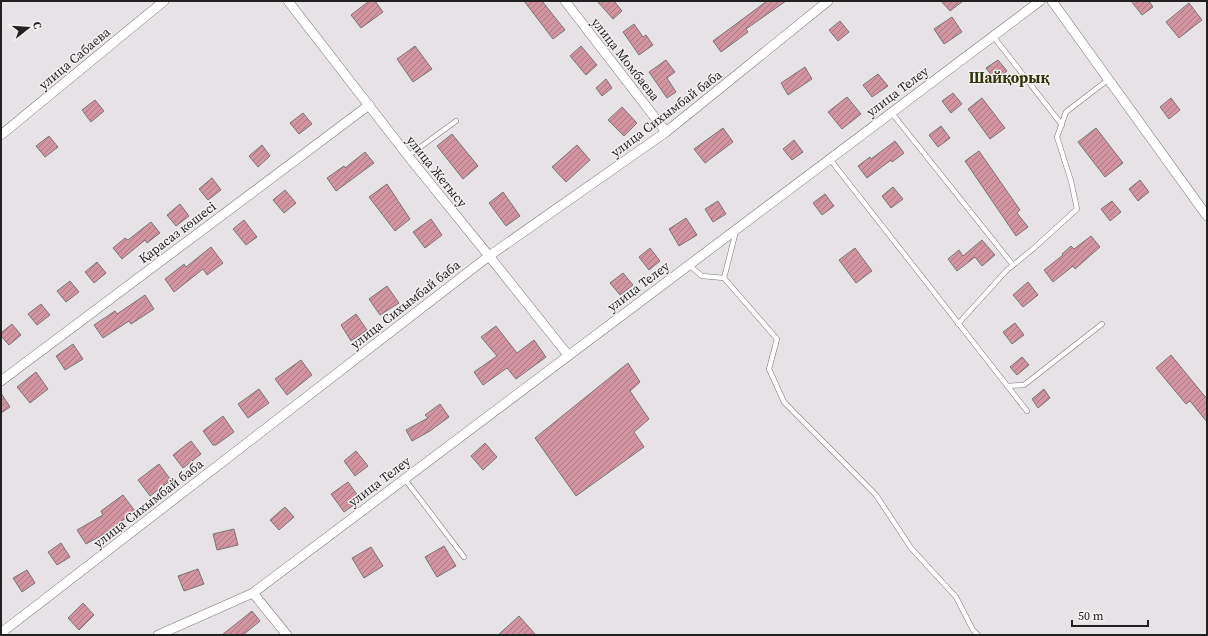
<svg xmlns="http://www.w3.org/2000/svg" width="1208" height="636" font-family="'Source Serif 4',serif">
  <defs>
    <pattern id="building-hatch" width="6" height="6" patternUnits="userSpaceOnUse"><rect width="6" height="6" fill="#d394a2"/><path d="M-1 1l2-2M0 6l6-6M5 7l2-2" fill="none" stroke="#ab7884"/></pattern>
  </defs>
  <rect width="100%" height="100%" fill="#e6e2e5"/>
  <g fill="url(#building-hatch)" stroke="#7a7576">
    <polygon points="369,1 375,1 383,12 361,28 351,15"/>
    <polygon points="524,1 542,1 565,30 553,39"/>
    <polygon points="597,1 614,1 622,11 613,19"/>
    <polygon points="767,1 786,1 746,29 748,32 721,52 713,41"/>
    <polygon points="941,1 963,1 950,11"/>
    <polygon points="1131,1 1149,1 1153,7 1142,15"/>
    <polygon points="1189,3 1202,20 1179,38 1166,22"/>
    <polygon points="952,17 962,32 944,44 934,29"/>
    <polygon points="840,21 849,32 838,41 829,30"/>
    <polygon points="634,24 643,37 646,35 653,45 639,55 623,32"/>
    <polygon points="415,46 432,69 413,82 397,59"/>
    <polygon points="581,46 597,65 586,75 570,56"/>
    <polygon points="666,60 675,72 667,78 676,92 667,98 649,72"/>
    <polygon points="998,60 1007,71 995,80 986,68"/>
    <polygon points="805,67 812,79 788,95 781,83"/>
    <polygon points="878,74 888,86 872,97 863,85"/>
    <polygon points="606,79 612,88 602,96 596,88"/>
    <polygon points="953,93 962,104 951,113 942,101"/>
    <polygon points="847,97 861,114 842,129 828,112"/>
    <polygon points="982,98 1005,128 990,139 968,109"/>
    <polygon points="1171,98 1180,110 1169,119 1160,107"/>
    <polygon points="95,100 104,111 91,122 82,110"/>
    <polygon points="622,107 637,123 624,136 608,120"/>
    <polygon points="303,113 312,124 299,134 290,123"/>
    <polygon points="941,126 950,138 938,147 929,135"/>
    <polygon points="723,128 733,142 705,163 694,149"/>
    <polygon points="1096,128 1123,163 1105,177 1078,142"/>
    <polygon points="452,134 478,166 463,179 437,146"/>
    <polygon points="49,136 58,147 45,157 36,146"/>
    <polygon points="794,140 803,152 792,160 783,149"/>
    <polygon points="895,141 904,153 892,162 891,160 867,178 858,166 870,157 871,159"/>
    <polygon points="262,145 270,156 258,167 249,156"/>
    <polygon points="577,145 590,160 566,182 552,167"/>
    <polygon points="979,151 1020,210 1017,213 1028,227 1016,236 965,161"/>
    <polygon points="365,152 374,163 336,191 327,178 344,166 345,168"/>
    <polygon points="212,178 221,190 208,200 199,189"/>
    <polygon points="1140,180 1149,192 1138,201 1129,189"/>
    <polygon points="387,184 410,219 395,231 369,197"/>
    <polygon points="893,187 903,199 891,208 882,196"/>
    <polygon points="285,190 296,203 284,213 273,200"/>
    <polygon points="503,192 520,216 506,226 489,203"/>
    <polygon points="825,194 834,206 822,215 813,203"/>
    <polygon points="718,201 726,214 713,222 705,209"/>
    <polygon points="1112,201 1121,212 1110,221 1101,209"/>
    <polygon points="180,204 189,216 176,226 167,215"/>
    <polygon points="686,218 697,235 679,246 669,229"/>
    <polygon points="431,219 442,235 425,248 413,232"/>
    <polygon points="244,220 257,237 246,245 233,229"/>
    <polygon points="151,222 160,233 147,243 145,240 122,259 113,248 125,238 128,240"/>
    <polygon points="1091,236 1100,247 1075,269 1073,266 1053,282 1044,270 1063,255 1062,254 1071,246 1074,249"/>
    <polygon points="982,240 995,255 982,266 975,257 957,271 948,259 959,250 963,256"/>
    <polygon points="211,247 223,263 207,275 203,269 174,292 165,279 184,264 186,267"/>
    <polygon points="650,248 660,261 649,270 639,257"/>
    <polygon points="855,248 872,271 856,283 839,260"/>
    <polygon points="97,262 106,273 94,283 85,272"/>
    <polygon points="623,273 633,285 620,295 610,283"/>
    <polygon points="70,281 79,292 66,302 57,291"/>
    <polygon points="1028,282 1038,295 1023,307 1013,295"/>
    <polygon points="387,286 399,303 380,315 369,299"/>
    <polygon points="145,295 154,309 131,324 129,321 103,338 94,325 115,311 117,314"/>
    <polygon points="41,304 50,315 37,325 28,314"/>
    <polygon points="356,314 367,330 351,341 341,325"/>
    <polygon points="1015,323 1024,335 1012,344 1003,332"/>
    <polygon points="12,324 21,335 9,345 1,336 1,333"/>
    <polygon points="496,326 517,353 534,340 546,357 516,379 507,368 483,385 474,372 497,356 481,337"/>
    <polygon points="73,344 83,359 65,370 56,356"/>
    <polygon points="1171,355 1207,399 1207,422 1190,401 1186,404 1156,368"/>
    <polygon points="1022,357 1029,365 1017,375 1010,367"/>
    <polygon points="301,360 312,375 287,395 275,379"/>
    <polygon points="628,363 640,382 630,391 649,419 634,432 644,447 576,496 535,438"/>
    <polygon points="36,372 48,389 30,403 17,387"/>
    <polygon points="259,389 269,403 248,418 238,404"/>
    <polygon points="1044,389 1050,398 1038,408 1032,399"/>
    <polygon points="1,393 10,407 1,413"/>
    <polygon points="440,404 449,417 430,431 412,441 406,430 428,418 425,415"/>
    <polygon points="223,416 234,432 216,445 213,445 203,431"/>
    <polygon points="191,441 201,454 183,468 173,455"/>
    <polygon points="485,443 497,457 483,470 471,456"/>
    <polygon points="356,451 368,466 355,476 344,461"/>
    <polygon points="159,464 171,480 150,496 138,480"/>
    <polygon points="348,482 361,500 344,512 331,494"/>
    <polygon points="123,495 135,511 106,533 86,544 77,530 103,515 101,511"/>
    <polygon points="285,507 294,517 279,530 270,520"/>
    <polygon points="234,529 238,545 217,550 213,534"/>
    <polygon points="61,543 70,557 57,565 48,552"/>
    <polygon points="444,546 456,566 437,577 425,557"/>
    <polygon points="371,547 383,566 364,578 352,558"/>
    <polygon points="198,569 204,584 184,591 178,576"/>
    <polygon points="27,570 35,583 22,592 13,578"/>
    <polygon points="83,603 94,615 79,630 68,618"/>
    <polygon points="252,611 260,621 243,635 222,635"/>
    <polygon points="519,616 536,635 498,635"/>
  </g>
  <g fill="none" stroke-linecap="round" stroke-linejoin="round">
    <defs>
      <g id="lane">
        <polyline points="993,36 1062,125"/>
        <polyline points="891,112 1013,265"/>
        <polyline points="408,156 456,121"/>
        <polyline points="829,158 1027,411"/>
        <polyline points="736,231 724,278 777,339 769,369 784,402 876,495 911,548 956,597 973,630 978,635"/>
        <polyline points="688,264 702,276 724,278"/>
        <polyline points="958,324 1006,271 1034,248 1077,209 1071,181 1057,137 1066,112 1109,79"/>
        <polyline points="1007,386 1024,385 1102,324"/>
        <polyline points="404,478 464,557"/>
      </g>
      <g id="street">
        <polyline points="288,1 408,156 489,256 568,355"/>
        <polyline points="565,1 666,132"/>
        <polyline points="1052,1 1207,216"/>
        <polyline points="1,135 164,1"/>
        <polyline points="1,381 369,105"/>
        <polyline points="253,593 287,635"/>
        <polyline points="1,633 489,256 666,132 828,1"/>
        <polyline points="158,635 253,593 1040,1"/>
      </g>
    </defs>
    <use href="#lane" stroke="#7a7779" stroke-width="5.5"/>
    <use href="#street" stroke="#7a7779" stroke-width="10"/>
    <use href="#lane" stroke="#fff" stroke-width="4.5"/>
    <use href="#street" stroke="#fff" stroke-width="9"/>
  </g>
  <g text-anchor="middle" stroke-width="3" stroke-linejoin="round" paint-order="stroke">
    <g font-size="13" fill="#222122" stroke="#f4f0f2">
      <text transform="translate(74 58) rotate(-40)" y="5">улица Сабаева</text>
      <text transform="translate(626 59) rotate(52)" y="5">улица Момбаева</text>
      <text transform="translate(897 91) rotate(-37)" y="5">улица Телеу</text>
      <text transform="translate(666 113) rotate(-37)" y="5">улица Сихымбай баба</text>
      <text transform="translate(437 171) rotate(51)" y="5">улица Жетысу</text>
      <text transform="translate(177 232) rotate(-37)" y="5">Қарасаз көшесі</text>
      <text transform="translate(638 286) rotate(-37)" y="5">улица Телеу</text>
      <text transform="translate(405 304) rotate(-38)" y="5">улица Сихымбай баба</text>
      <text transform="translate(379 481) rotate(-37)" y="5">улица Телеу</text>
      <text transform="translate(148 503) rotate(-38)" y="5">улица Сихымбай баба</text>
    </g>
    <g font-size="15" font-weight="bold" fill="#30340b" stroke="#f4f0f2">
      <text x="1009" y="83">Шайқорық</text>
    </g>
  </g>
  <rect width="1208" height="636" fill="none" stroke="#222122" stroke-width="4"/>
  <g transform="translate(28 28) rotate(73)" stroke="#f4f0f2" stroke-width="3" paint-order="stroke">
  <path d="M0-3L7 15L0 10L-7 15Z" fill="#222122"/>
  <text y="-6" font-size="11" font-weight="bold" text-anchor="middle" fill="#222122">С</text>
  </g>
  <path d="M1072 620v6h76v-6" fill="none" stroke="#222122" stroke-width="2"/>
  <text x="1078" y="620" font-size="12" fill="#222122" stroke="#f4f0f2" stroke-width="3" paint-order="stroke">50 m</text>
</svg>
